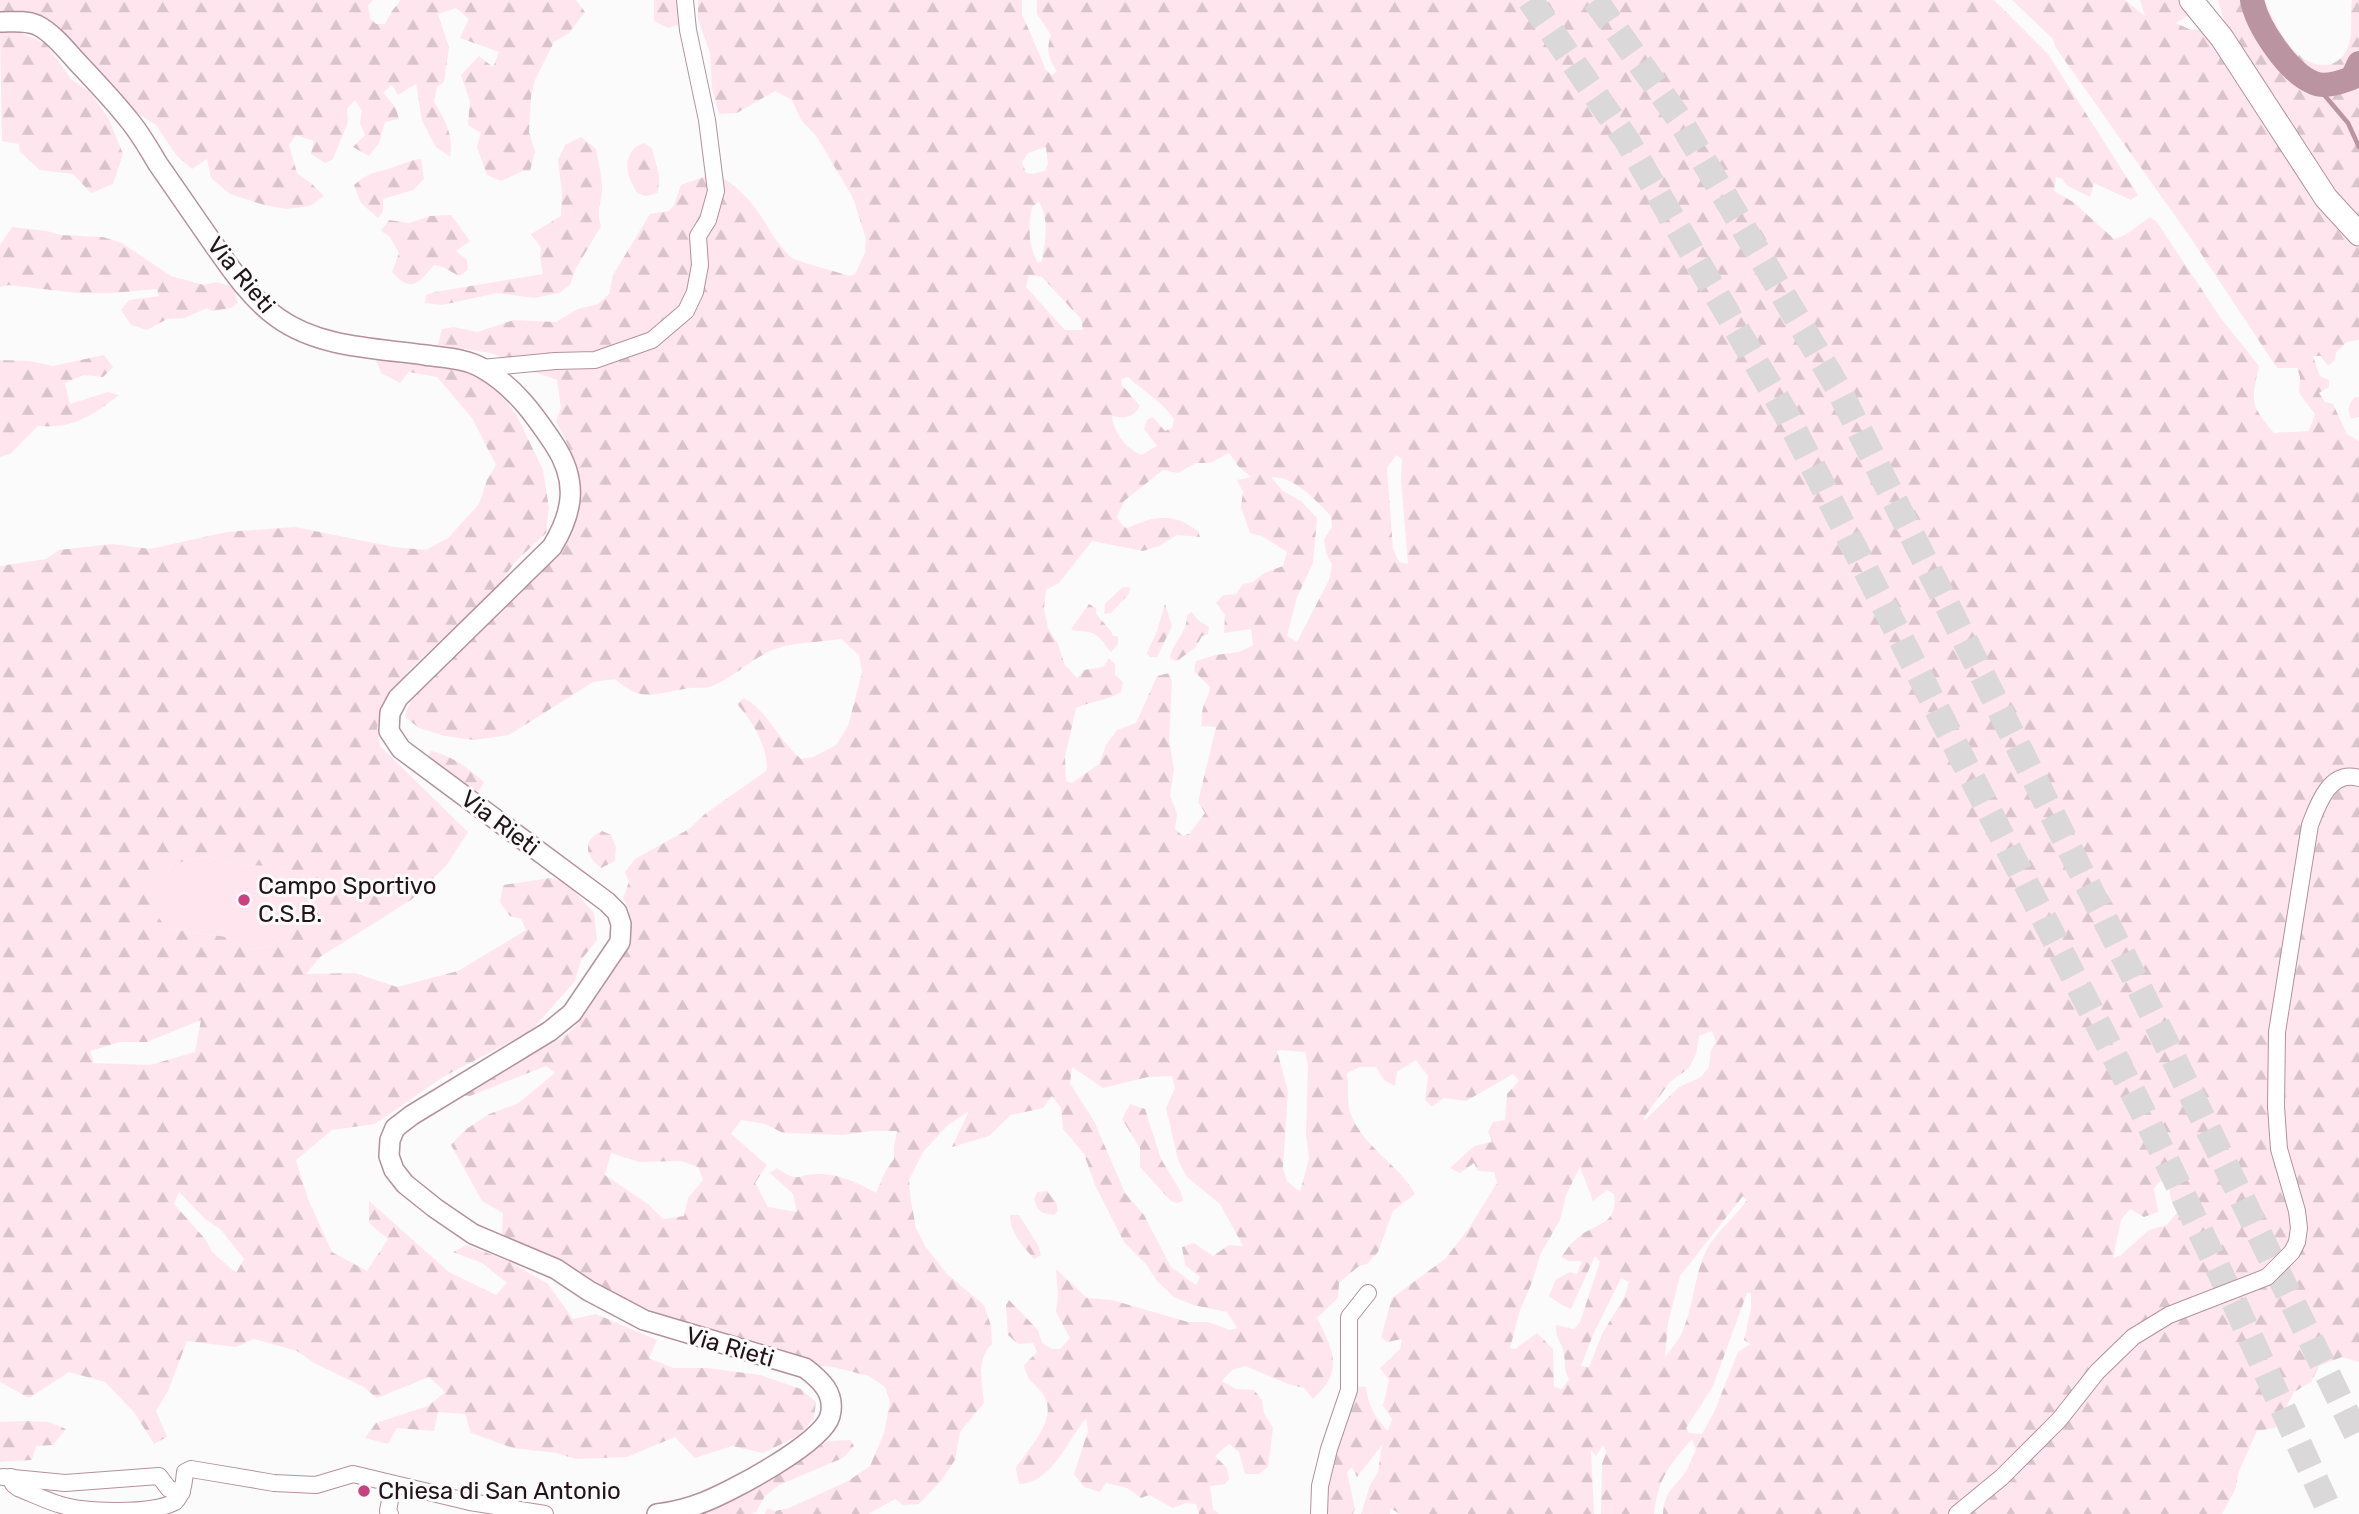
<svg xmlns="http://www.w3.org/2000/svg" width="2359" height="1514" font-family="Rubik,sans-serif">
  <defs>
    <pattern id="forest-firs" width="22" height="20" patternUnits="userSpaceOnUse" patternTransform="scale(1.75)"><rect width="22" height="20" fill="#ffe6ee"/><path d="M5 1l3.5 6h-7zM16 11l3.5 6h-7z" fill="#dac4cc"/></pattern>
  </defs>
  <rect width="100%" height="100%" fill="#fbfbfb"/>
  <polygon fill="#ffe6ee" points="207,856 237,865 278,866 306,877 314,907 291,931 270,946 249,950 227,937 168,929 157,917 155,886 173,864"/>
  <g fill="url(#forest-firs)" fill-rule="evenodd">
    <path d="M0,0H373L368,6L370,18L376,24H385L392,11L401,0H576L585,12L569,33L554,42L535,80L531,96L529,132L535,152L530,171H523L501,181L487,175L477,147L481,133L468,125L470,101L461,75L479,56L493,67L499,52L460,38L469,19L456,8L438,14L449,47L444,82L437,87L434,102C445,120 454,135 450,157L436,147L422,121L416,84L398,95L392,85L383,92L396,108L399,119L385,122L379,143L369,156L353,147L365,135L360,123L362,111L355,100L347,109L348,122L333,159L325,163L311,154L314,141L296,135L289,145L297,173L312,184L324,196L310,206L286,209L264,205L230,194L211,178L207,159L192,169L176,155L156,125L131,109L52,23L33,12H0Z"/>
    <polygon points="654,0 684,0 678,25 668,28 654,21"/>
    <path d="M698,0H1022V14L1046,70L1052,75L1057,71C1048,58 1046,50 1051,35L1037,14V0H1994L2048,54L2138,195L2131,200L2094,183L2090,197L2068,186L2062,179L2056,177L2054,191L2073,202L2114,239C2131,234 2136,226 2150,217L2157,222L2220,317L2259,366C2251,403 2250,404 2274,433L2309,431L2315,414L2299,393L2300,377L2297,368H2278L2275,365L2190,237L2056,48L2053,39L2012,0H2125L2145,16L2140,0H2205L2189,15L2176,23L2189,29L2202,30L2217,40L2359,242V340L2347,342L2336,352L2335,360L2328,366L2321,356H2313L2320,376L2329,380V387L2319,393L2325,402L2333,404L2347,434L2359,441V1362L2342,1357L2319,1366L2311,1382L2294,1392L2275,1428L2257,1431L2239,1471L2235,1490L2222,1514H1663C1664,1490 1676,1487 1686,1471C1690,1464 1692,1457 1696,1450L1692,1439C1669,1466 1658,1478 1654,1514H1601L1602,1464L1606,1451L1603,1445L1596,1456L1591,1450L1594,1514H1400L1390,1508V1514H1361L1370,1485L1378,1472L1382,1445L1357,1477L1352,1467L1347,1472L1355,1509L1353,1514H1319V1497L1355,1386L1366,1387C1368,1406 1376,1418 1388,1431L1392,1419L1383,1406L1389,1380L1380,1368L1400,1349L1402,1339L1387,1342L1381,1337L1392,1298L1446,1258L1469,1228L1497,1183L1494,1172L1478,1171L1474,1163L1460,1173L1450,1168L1474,1146L1492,1142L1488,1132L1493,1122L1505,1120L1507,1094L1519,1081L1513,1074L1466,1101L1444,1098L1432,1107L1425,1100L1428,1076L1416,1060L1397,1072L1395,1086L1384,1080L1376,1067H1360L1347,1073C1349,1085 1347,1101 1350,1112C1361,1146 1399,1164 1415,1194L1393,1211L1378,1252L1367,1264L1359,1266L1339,1283L1338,1298L1317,1318C1334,1352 1344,1371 1313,1399L1304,1388L1288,1384L1245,1366L1232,1370L1222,1381L1236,1389L1254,1390L1262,1400L1264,1413L1273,1428L1268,1467L1259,1474H1245L1239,1452L1229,1444L1215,1456L1227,1468L1229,1479L1225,1484L1210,1486L1213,1509L1219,1514H1199L1196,1504L1186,1503L1173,1508L1149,1495L1141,1498L1127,1488L1106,1483L1100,1492L1084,1487L1074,1474L1088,1431L1086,1418C1068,1440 1051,1484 1019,1484L1016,1468C1028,1448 1061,1418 1042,1393C1033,1381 1027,1382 1024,1365L1037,1352L1033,1343L1018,1344L1008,1335L1006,1305L1009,1300L1038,1330L1042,1343L1052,1349H1060L1070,1338L1056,1312L1058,1295L1056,1269L1087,1298L1112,1300L1188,1322H1208L1230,1330L1237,1328L1227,1312L1193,1305L1174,1297L1157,1281L1145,1263L1124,1242L1095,1185L1084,1154L1063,1129L1061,1108L1052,1096L1043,1108L1011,1115L989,1136L952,1147L969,1111L947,1126L923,1152L909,1180L911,1201L916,1228L925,1246L947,1274L984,1305L991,1326L992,1344C976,1359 982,1382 984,1403L960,1432L955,1460L941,1481L919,1504L903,1505L895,1499L868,1514H765L767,1508L775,1511L789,1508L848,1481L870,1466L884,1433L890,1402L885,1387L869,1376L833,1367L810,1365L687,1324L624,1300L513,1250L502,1234L503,1213L482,1201L451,1145L465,1130L489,1114L517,1104L555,1073L546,1066L470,1096L459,1095L529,1053L560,1039L574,1028L604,981L628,932L629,909L623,898L629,882L625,872L635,859L689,829L705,814L767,770C767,745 753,722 737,704L744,698C766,709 779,741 801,759L813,757L836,745L848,726L862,672L859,655L841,639C822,642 801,642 782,647C755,654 737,676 712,686C705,689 698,687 691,688C658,692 643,705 615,679L593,682L509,735L474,740L445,736L419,728L405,717L409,704L436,672L557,550C594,503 582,470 556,421L561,408L557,380L522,368L512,361L491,353L438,345L442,329L454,327L477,332L514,320L556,322L578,309L598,304L609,294L613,275L650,214L669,211L674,205L681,185L715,173C731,182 745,194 756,209C769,227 775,243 792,258C796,261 840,273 850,276L855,274L865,253L866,239L853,198L817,137L801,120L792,100L775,91L737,113L719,114L712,88L710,53L698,19ZM1046,147L1048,164L1045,171L1032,174L1026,173L1022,162L1028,153ZM1039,202C1050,221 1045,241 1042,261L1038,263C1028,246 1028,226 1032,207ZM1029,275L1042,277L1081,319L1083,330H1065L1026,287ZM1128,377C1143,391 1163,402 1174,419L1172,428L1165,431L1153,417L1147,420L1144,429L1157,446L1141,455C1126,448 1114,433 1112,416C1124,419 1134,418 1140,406L1122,385L1121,379ZM1229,453L1238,466L1251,477L1237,480L1243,492L1241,507L1250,533L1262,536L1287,552L1283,566L1264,573L1253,582L1243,584L1236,594L1223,595L1216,603L1225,615L1224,633L1251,629L1253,645L1239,652L1216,655L1196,661L1194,671L1210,687C1209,696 1205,700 1203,708C1201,714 1202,720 1201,726L1216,727L1198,802L1205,813L1190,833L1183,836L1175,829L1177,814L1170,796L1174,769L1169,740L1172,682L1169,673L1157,676L1136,723L1117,730L1106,745L1099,764L1072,783L1066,781L1065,757L1076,708C1091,701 1107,701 1121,692L1123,682L1115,675V664L1109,659L1103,667L1084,670L1077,678L1065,665L1058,644L1048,628L1044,609L1046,590L1059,583L1092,541L1143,551L1159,546L1177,535L1200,537L1198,531C1171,512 1157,516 1127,528L1123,526L1117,517L1124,501L1163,470L1178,473L1196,463H1210ZM1396,455L1402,459L1401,480L1408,564L1399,562L1393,549L1387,468ZM1271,477C1295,476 1316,501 1331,516L1332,527L1324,539L1326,553L1332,565L1329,580L1297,642L1287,636L1297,597L1313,563L1317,518L1301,501L1282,490ZM1712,1031L1716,1042L1711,1050L1709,1067L1701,1077L1679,1087L1644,1121L1645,1116L1670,1082L1689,1068L1696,1054L1699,1036ZM1281,1050L1305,1052L1308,1065L1306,1134L1309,1159L1300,1192L1287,1181L1283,1168L1288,1091L1277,1051ZM1072,1067L1103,1088L1148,1077L1172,1076L1175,1088L1166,1108L1178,1160L1187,1177L1220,1204L1243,1246L1229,1245L1213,1256L1194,1243L1182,1247L1185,1265L1200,1277L1196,1285L1171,1267L1144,1215L1125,1193L1094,1121L1070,1083ZM741,1120L765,1124L783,1133L843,1135L872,1131H897L894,1147V1159L886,1170L876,1193C858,1183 840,1174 819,1174C797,1173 800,1185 777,1168L770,1173L793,1194L797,1212L768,1207L755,1183L767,1165L731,1134ZM611,1153L639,1162L681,1161L698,1167L703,1180L688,1198L684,1216L663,1219L648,1204L605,1175ZM1580,1167L1593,1201L1607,1190L1614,1194C1619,1227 1594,1222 1575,1240C1570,1244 1566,1251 1561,1257L1569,1261H1582L1577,1274L1570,1272L1556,1279L1549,1296L1562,1305L1571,1309L1595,1256L1600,1262L1580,1322L1574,1329L1556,1325C1555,1340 1563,1343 1564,1355C1566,1367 1563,1366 1569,1379L1562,1389L1554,1387L1553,1349L1537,1333L1515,1349L1510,1348L1520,1310L1533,1280L1540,1255L1560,1220L1566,1195ZM2167,1175L2171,1200L2178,1211L2167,1225L2149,1230L2121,1255L2113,1258L2121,1220L2130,1209L2144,1217L2158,1212L2154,1188ZM1743,1196L1747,1200C1735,1218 1716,1231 1706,1251C1694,1276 1694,1304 1683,1330C1680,1339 1671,1349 1665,1357L1668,1323L1680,1276ZM1621,1278L1629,1282L1624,1298L1603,1332L1589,1367L1581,1366L1593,1335ZM1747,1293H1751V1308L1744,1340L1750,1344L1738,1352L1715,1410L1702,1434L1689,1433L1686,1428L1713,1386Z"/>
    <path d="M2218,0H2265C2274,24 2298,73 2331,64C2340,61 2347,53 2349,44C2353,30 2350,14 2352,0H2359V226L2327,190L2277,98L2244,62L2225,24Z"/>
    <polygon points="0,29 11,29 45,43 72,80 89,91 108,117 123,154 113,184 91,193 73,174 40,170 20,152 19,144 2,141"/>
    <path d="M581,137L596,149C598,161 601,173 602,185C603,202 595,209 601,226L575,270L570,285L559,293L534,298L497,293L442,305L425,303L426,295L435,292L543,274L540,258L541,248L531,234L561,216L562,193L558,160L565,145Z"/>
    <path d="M644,143L652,148C655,166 663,174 657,193L648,196L638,194C626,177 620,151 644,143Z"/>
    <path d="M421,159L424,179L413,190L383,199V211L378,218L361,203L354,185C372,170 374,174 394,167C405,163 410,160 421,159Z"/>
    <path d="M451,215L470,241L456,251L467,260L468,270L459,276L443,267L434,265C419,283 412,294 392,272L399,253L390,237L381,231L389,220L409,223L430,216Z"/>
    <polygon points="12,227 47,231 60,235 103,237 122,243 171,276 204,285 216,282 233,287 238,303 231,308 212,311 207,308 185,318 167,319 147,330 131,325 121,310 129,300 159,296 157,289 113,293 77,293 9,285 0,287 0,245"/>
    <path d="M104,355L113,367L103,377L84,375L65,383L70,404L108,392L119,395C92,416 73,429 38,426L10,454L0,457V360L30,361L53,366Z"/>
    <path d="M375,358L454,365L495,385L517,416L543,470L549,508L546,533L515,562L496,589L410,669L382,706L377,728L380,746L468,832L446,866L411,900L320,957L306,974L355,973L397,987L458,971L526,930L521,919L510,916L500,902L503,885L550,878L566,882L594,913L597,940L581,960L575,981L531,1031L443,1077L375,1124L332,1130L296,1160L308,1199L332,1252L367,1271L388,1239L369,1223V1201L449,1272L496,1295L507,1283L482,1263L453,1252L467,1245L510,1262L548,1284L573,1319L596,1314L657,1340L649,1358L673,1368H708L760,1375L801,1389L816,1402L814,1418L798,1436L763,1453L732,1446L695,1458L675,1437L627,1457L576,1459L556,1453L513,1448L471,1433L465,1414L438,1412L434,1431L397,1428L388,1444L365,1438L376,1423L428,1406L445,1392L429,1377L377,1398L362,1386L314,1363L297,1351L254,1339L236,1347L187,1341L168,1391L156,1411L167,1437L154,1444L134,1412L105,1382L69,1372L29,1398L0,1382V566L46,559L59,550L112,544L150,549L227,532L295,527L394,547L426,550L448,538L479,504L487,480L496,465L472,418L437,377L409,372L400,383L381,373ZM207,856L237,865L278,866L306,877L314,907L291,931L270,946L249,950L227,937L168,929L158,917L155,886L173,864ZM201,1020L195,1052L150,1065L94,1063L90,1051L120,1042H147ZM179,1192L205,1219L221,1230L244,1259L236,1273L212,1252L206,1240L174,1204Z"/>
    <path d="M2359,397V417L2351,419C2347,410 2348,405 2354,398Z"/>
    <polygon points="1123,587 1131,588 1128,595 1111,613 1104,614 1105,604"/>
    <path d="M1089,604L1096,608V614L1111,631L1113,636H1118V644L1111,652C1104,645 1100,634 1089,632C1081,630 1078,633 1071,629Z"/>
    <polygon points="1165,604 1172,626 1157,657 1150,657 1147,653 1157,631"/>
    <path d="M1192,612L1198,620L1209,627L1208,634L1202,636L1196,647L1177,661L1170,659C1172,641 1187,635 1187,615Z"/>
    <path d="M431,751C451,755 469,769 484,782L479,791L469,793L434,766L428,757Z"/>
    <path d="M602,831L611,835L616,847L615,861L601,868C586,857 581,840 602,831Z"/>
    <polygon points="1130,1104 1145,1109 1161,1159 1181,1192 1183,1201 1177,1203 1171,1201 1140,1167 1140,1148 1122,1119"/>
    <path d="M1047,1191L1056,1202L1058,1211L1054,1215C1042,1214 1037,1211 1034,1199L1037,1192Z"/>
    <path d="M1010,1215H1019L1038,1245L1041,1255L1034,1259C1023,1246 1010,1233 1010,1215Z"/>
    <polygon points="25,1421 49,1422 66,1429 53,1445 36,1446 32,1460 0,1462 0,1422"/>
    <polygon points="850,1440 854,1446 843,1458 779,1485 765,1496 756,1512 751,1514 688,1514 789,1466 828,1441"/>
  </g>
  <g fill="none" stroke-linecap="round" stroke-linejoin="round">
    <polyline stroke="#bb94a2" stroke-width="4.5" points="2315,84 2348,123 2359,147"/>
    <path stroke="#bb94a2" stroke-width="24" d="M2252,0C2257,26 2288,73 2314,83C2325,88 2341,82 2352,78L2359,63"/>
    <g stroke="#dad8d9" stroke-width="26" stroke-dasharray="26 13" stroke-linecap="butt">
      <polyline points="1530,0 1628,142 1787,416 2148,1122 2236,1306 2331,1514"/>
      <polyline points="1595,0 1678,117 1838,388 2134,977 2359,1439"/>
    </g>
    <defs>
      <g id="minor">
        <polyline points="482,368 555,361 595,360 652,340 686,311 695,292 700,265 698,236 708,220 716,191 707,120 688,30 685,0"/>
        <polyline points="3,1477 65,1483 159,1476 169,1489 182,1492"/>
        <path d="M11,1477L13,1484L18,1488C31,1493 45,1500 58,1504C85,1513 152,1514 175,1502C183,1494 184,1482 185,1472L191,1469L274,1483L316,1485L353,1474L470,1502L545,1514"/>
        <polyline points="390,1514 388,1511 393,1484"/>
        <polyline points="1319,1514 1320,1486 1329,1449 1349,1390 1349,1317 1368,1293"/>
        <path d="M1957,1514L2002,1477L2059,1420L2097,1372L2133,1337L2169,1315L2267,1277L2292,1252L2297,1242L2299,1228L2297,1211L2279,1149L2276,1107L2277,1032L2310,825C2318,804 2330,769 2359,778"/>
      </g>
      <path id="tertiary" d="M0,22C12,22 25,20 37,25C53,33 67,51 79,64C96,82 114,101 129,120C140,133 149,149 158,164C176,190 194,216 212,242C231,269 251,299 278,318C320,348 376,348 425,355C444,358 465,358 482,368C514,386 534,414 554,444C578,480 574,511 552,547L398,698L390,713L389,731L401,749L607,902L617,912L621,924L620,942L572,1013L550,1031L412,1115L395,1128L390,1140L389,1156L394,1170L405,1184L435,1208L473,1234L556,1269L589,1291L644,1320L805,1368C821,1380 836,1394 830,1416C823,1443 730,1492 704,1502C689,1508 672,1512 657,1514"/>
      <polyline id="secondary" points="2191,0 2222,38 2326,198 2359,234"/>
    </defs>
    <use href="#minor" stroke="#b5909d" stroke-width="18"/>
    <use href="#tertiary" stroke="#b5909d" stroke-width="22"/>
    <use href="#secondary" stroke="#b5909d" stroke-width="25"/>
    <use href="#minor" stroke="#fff" stroke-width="16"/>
    <use href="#tertiary" stroke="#fff" stroke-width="19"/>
    <use href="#secondary" stroke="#fff" stroke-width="23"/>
  </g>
  <g fill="#c84180" stroke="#fbfbfb" stroke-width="2.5">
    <circle cx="244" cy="900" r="7"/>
    <circle cx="364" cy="1491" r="7"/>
  </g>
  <g text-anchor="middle" stroke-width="6" stroke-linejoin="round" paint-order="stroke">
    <g font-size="24" fill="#221419" stroke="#fbfbfb">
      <text transform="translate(241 275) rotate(50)" y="8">Via Rieti</text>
      <text transform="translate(500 823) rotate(37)" y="8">Via Rieti</text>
      <text transform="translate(730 1347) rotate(16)" y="8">Via Rieti</text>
    </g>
    <g font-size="24" fill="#221419" stroke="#fbfbfb" text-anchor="start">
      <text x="258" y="894">Campo Sportivo<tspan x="258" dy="28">C.S.B.</tspan></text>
      <text x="378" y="1499">Chiesa di San Antonio</text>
    </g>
  </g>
</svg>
